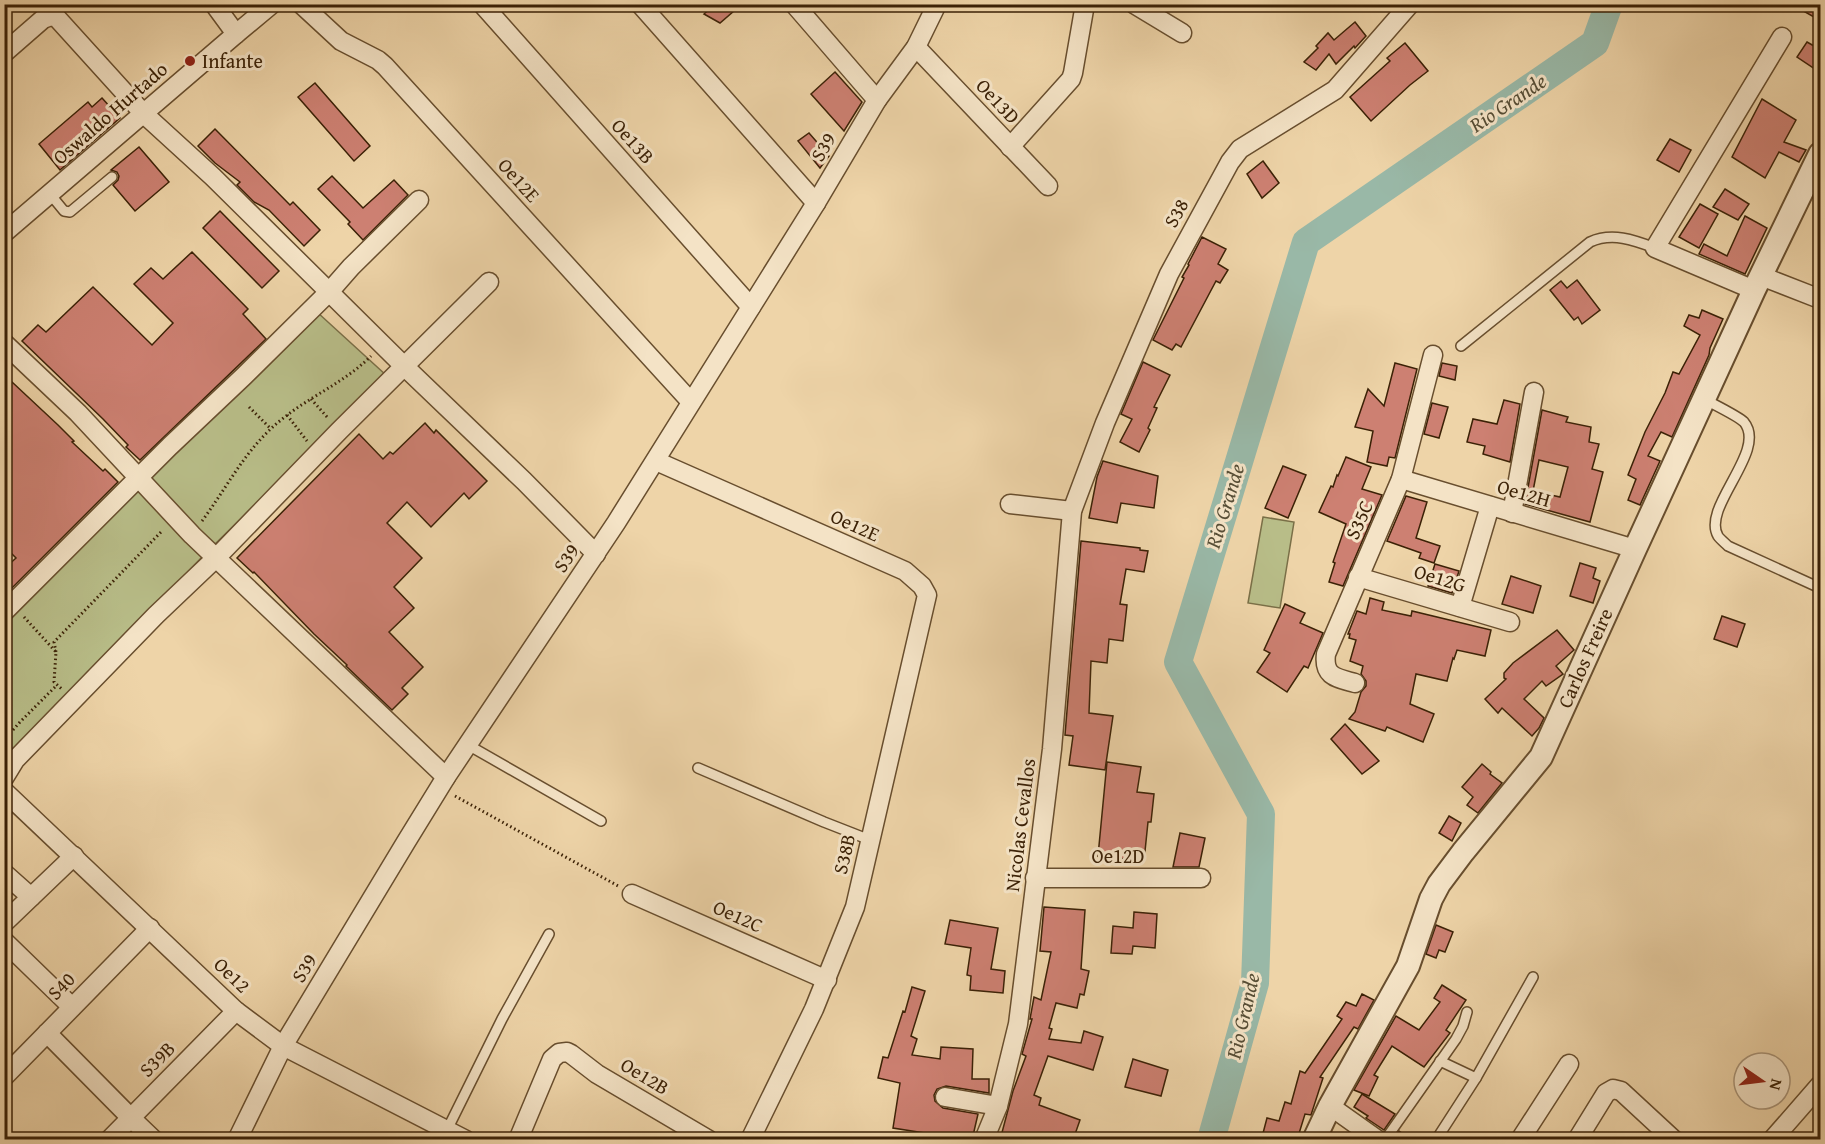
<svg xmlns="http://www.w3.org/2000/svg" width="1825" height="1144" font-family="'Gentium Book Plus',serif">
  <rect width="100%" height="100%" fill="#eed4a8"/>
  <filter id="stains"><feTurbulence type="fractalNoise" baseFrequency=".00333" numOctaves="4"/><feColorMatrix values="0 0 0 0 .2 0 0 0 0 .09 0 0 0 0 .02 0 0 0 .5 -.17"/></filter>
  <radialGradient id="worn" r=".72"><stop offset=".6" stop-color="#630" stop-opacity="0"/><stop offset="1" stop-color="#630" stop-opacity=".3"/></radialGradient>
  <g fill="#b8bd88" stroke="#7a6f47" stroke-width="1.5">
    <polygon points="317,312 387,376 213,546 149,476"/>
    <polygon points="139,489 203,556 5,762 5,623"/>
    <polygon points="1263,517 1294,522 1280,608 1248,603"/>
  </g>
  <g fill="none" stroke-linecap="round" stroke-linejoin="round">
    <polyline stroke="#99b8a7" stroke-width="28" points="1211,1140 1255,983 1261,814 1178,662 1306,242 1595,43 1609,4"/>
  </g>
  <g fill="#cd8072" stroke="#3b2106" stroke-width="1.5" fill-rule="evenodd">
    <polygon points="715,4 742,4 720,23 704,14"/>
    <polygon points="1791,4 1821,4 1821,21"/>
    <polygon points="1355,22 1366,36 1355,48 1354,46 1336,64 1329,54 1316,70 1304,62 1318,48 1316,46 1328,33 1334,40"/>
    <polygon points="1807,42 1821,50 1821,73 1797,57"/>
    <polygon points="1405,43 1428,71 1410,85 1371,121 1350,97 1390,61 1387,58"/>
    <polygon points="835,72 862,102 844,131 811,94"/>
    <polygon points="315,83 370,146 354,161 298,97"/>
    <polygon points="102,98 120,118 60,170 39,144 88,102 92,107"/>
    <polygon points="1762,99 1796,120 1784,142 1806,150 1799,162 1779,152 1765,178 1732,157"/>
    <polygon points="215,129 290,205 293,202 320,230 304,246 269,210 254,202 237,185 240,182 215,163 198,146"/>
    <polygon points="809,133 829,156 820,168 798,141"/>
    <polygon points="1670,139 1691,150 1679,172 1657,160"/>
    <polygon points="139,147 169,182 135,211 113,185 118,180 119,176 117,172 111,170"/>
    <polygon points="1263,161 1279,183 1262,198 1247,174"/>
    <polygon points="332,176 363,208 394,180 408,195 363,240 348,224 350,222 318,189"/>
    <polygon points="1725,189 1749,204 1738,220 1713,207"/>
    <polygon points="1700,204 1718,214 1699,248 1679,237"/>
    <polygon points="220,211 279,271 262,288 203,228"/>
    <polygon points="1745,216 1767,228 1745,274 1699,254 1704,244 1727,256"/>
    <polygon points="1202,237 1226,249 1218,264 1228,270 1220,283 1216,281 1181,347 1176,344 1172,350 1153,340 1184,278 1182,277 1189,265 1188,264"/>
    <polygon points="192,252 248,309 243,314 266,339 140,460 126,447 128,445 103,419 22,341 38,325 46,332 93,287 152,345 173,323 134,284 151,268 163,279"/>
    <polygon points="1577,280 1600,310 1582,324 1578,317 1574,320 1550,290 1561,281 1567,288"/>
    <polygon points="1702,310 1723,319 1710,348 1709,355 1672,437 1661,432 1648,456 1660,461 1640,505 1628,500 1636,479 1628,475 1645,432 1665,393 1673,372 1679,374 1700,335 1684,326 1689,315 1699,318"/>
    <polygon points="1143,362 1170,375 1154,407 1157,408 1148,428 1150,430 1139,452 1120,442 1132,419 1121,414"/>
    <polygon points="1395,363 1417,369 1395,458 1389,457 1387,466 1367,462 1373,431 1355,427 1368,389 1384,406"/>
    <polygon points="1442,363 1457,366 1455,380 1439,376"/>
    <polygon points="12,382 58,425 74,441 72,442 103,471 105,469 118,482 10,590 4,584 4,569 16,558 4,546 4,390"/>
    <polygon points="1504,400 1520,404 1510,462 1483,454 1485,446 1467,442 1473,419 1497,424"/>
    <polygon points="1432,403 1448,407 1439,438 1424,434"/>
    <path d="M1542,410L1568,417L1566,422L1591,427L1589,442L1599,444L1592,469L1603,472L1590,522L1525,504ZM1539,460L1568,467L1560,497L1533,491Z"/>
    <polygon points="425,423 434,433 436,430 487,481 469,499 464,493 431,527 407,502 387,523 422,558 394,587 414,608 389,632 423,667 402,688 408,694 392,710 346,666 347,665 314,634 254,572 253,573 237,558 359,434 383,459 390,452 393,454"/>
    <polygon points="1346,457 1371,467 1362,489 1382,495 1343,586 1329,582 1335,563 1333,562 1346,524 1319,512 1331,486 1333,487 1337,475 1338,476"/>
    <polygon points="1103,461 1158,476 1154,508 1121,503 1117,523 1089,518 1097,477"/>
    <polygon points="1283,466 1306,475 1288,518 1265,508"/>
    <polygon points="1406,496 1427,502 1416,538 1440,546 1434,563 1419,558 1421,553 1387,541"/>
    <polygon points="1081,541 1140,548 1140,550 1148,551 1144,572 1126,569 1120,604 1127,605 1123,641 1109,639 1107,663 1091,661 1089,713 1113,716 1105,770 1069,765 1073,736 1065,735"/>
    <polygon points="1580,563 1596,568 1593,578 1600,581 1593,603 1570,596"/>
    <polygon points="1435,564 1459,571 1452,593 1428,586"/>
    <polygon points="1511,576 1541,586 1533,613 1502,604"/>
    <polygon points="1370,598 1384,602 1382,610 1411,616 1412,611 1491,630 1485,656 1457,650 1454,659 1453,658 1447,681 1416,674 1410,704 1434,714 1423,742 1387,727 1385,731 1349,719 1355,712 1361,692 1366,686 1366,681 1361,674 1363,666 1350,661 1356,640 1349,638 1350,634 1348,634 1357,611 1366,614"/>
    <polygon points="1285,604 1305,613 1300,623 1323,633 1308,668 1304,666 1287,692 1257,672 1270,653 1264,650"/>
    <polygon points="1722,616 1745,624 1737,647 1714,639"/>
    <polygon points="1557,630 1574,650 1556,666 1563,674 1546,686 1542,681 1524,699 1544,718 1539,728 1532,736 1502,708 1498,713 1485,699 1506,679 1504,678 1504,673 1513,663"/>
    <polygon points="1345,724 1379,761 1362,774 1331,739"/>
    <polygon points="1107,762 1141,767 1137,792 1154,794 1151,822 1148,822 1144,861 1098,856"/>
    <polygon points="1482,764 1491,772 1490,774 1502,783 1478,813 1467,805 1473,797 1462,787"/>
    <polygon points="1449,816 1461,823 1452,841 1439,833"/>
    <polygon points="1180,833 1205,838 1199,867 1173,867"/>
    <polygon points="1044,907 1085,910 1081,969 1089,971 1084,995 1080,994 1077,1008 1056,1003 1049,1028 1052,1029 1049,1039 1081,1043 1084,1031 1103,1037 1093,1070 1048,1056 1034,1095 1041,1098 1039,1105 1080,1120 1073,1140 1000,1140 1013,1091 1026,1056 1022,1054 1032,1019 1030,1019 1034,997 1041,1000 1051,952 1040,951"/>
    <polygon points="1134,912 1157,914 1155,948 1133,946 1132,954 1111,953 1113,926 1133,928"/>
    <polygon points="950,920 998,928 991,969 1005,971 1003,993 970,990 971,976 967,975 971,948 945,944"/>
    <polygon points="1436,925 1453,932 1445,952 1439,950 1436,958 1426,954"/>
    <polygon points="1442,985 1466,1000 1446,1030 1450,1033 1424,1067 1392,1046 1374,1075 1378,1077 1369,1096 1354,1090 1396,1016 1419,1030 1440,1002 1434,998"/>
    <polygon points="912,987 925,991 911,1036 917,1039 912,1055 940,1059 941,1047 973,1049 972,1079 989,1079 989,1093 946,1086 937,1089 934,1095 935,1101 943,1108 978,1114 972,1140 936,1140 938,1135 893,1128 900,1083 878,1078 883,1057 888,1058 903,1011 905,1012"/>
    <polygon points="1362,994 1374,1000 1358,1029 1354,1027 1320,1077 1323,1078 1311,1115 1305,1114 1297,1140 1271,1140 1262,1137 1267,1118 1279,1121 1285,1102 1291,1104 1300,1071 1305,1073 1342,1019 1337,1016 1346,1002 1356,1006"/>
    <polygon points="1133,1059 1168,1070 1161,1096 1125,1087"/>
    <polygon points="1362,1094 1395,1114 1384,1130 1366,1118 1368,1116 1354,1107"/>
    <polygon points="1399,1131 1412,1140 1394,1140"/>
  </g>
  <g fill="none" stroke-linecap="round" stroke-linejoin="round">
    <defs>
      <g id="service">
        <polyline points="50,194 64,211 70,212 112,177"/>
        <path d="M1461,346L1590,242C1612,232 1634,240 1655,248"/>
        <path d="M1704,399C1713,404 1738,416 1744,422C1768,451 1701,507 1718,536C1720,539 1725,543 1728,546L1820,588"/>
        <polyline points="468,745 601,821"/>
        <polyline points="698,768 824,822 870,840"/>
        <polyline points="1440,1061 1476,1078"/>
        <polyline points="447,1130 502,1019 549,934"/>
        <polyline points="1385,1140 1456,1039 1463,1026 1467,1012"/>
        <polyline points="1436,1140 1476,1078 1533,977"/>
      </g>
      <g id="minor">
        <polyline points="214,4 236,34"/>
        <polyline points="301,4 341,41 378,60 385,66 691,402"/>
        <polyline points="482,4 751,307"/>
        <polyline points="640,4 816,203"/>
        <polyline points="794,4 877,100"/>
        <polyline points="1134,4 1182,33"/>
        <polyline points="916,47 1048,186"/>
        <polyline points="4,53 43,19 51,16 57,18 144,114 213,177 405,367 524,481 596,554"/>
        <polyline points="1010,147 1071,79 1073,73 1085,4"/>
        <polyline points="4,233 236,34 272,4"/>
        <polyline points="1761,276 1820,299"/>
        <polyline points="1754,290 1655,248 1782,37"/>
        <polyline points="4,343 78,413 192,535 446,777"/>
        <polyline points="656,461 905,571 922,586 927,595 855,907 814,1009 750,1140"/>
        <polyline points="1401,479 1635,549"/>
        <polyline points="1010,504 1072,511"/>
        <polyline points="1512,513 1534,392"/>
        <polyline points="1358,577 1510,622"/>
        <polyline points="1460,607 1490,506"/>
        <polyline points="4,612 170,446 244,376 330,291 351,267 419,200"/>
        <path d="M1355,683C1337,678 1323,677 1326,654L1401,479L1433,355"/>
        <polyline points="4,778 15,760 156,615 217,557 339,431 489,282"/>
        <polyline points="4,791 236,1011 283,1046 466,1140"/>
        <polyline points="4,873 31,897"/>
        <polyline points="1035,878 1201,878"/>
        <polyline points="632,894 827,980"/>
        <polyline points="4,923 74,856"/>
        <polyline points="4,941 72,1007"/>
        <polyline points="47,1033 131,1118 154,1140"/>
        <polyline points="4,1077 150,928"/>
        <polyline points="945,1097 998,1106"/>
        <polyline points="1330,1106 1378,1140"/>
        <polyline points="109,1140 236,1011"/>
        <polyline points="237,1140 283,1046 406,842 446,777 616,523 816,203 877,100 916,47 937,4"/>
        <polyline points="518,1140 552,1059 559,1053 567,1052 571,1054 597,1074 709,1140"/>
        <polyline points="984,1140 998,1106 1018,1024 1052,749 1072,511 1105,423 1169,274 1230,162 1240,149 1335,90 1410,4"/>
        <polyline points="1520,1140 1569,1064"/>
        <polyline points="1577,1140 1606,1093 1613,1089 1621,1091 1674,1140"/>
        <polyline points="1772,1140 1820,1085"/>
      </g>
      <polyline id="tertiary" points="1314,1140 1330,1106 1408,966 1431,899 1439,884 1463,852 1541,757 1635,549 1754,290 1820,154"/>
    </defs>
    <use href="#service" stroke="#684e2e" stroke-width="12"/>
    <use href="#minor" stroke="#684e2e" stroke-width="21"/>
    <use href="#tertiary" stroke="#684e2e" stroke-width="26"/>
    <g stroke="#3b2106" stroke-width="3" stroke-dasharray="1.5 3" stroke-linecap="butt">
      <polyline points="311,399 328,418"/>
      <polyline points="249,407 271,429"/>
      <polyline points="287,415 307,441"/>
      <path d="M202,521C228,486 246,448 281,420C310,396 344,383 371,356"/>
      <polyline points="24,617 56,652 54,682 63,690"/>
      <polyline points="56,652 54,642 163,530"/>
      <polyline points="4,740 20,722 57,685"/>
      <polyline points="455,796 620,887"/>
    </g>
    <use href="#service" stroke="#f4e3c6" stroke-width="9"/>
    <use href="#minor" stroke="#f4e3c6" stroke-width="18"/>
    <use href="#tertiary" stroke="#f4e3c6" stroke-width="22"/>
  </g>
  <circle fill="#8f2418" stroke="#f4e3c6" stroke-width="2" cx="190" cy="61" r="6"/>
  <g text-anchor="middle" stroke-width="6" stroke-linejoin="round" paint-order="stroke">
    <g font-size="20" fill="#3b2106" stroke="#f4e3c6" text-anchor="start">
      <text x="202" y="68">Infante</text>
    </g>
    <g font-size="20" fill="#3b2106" stroke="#f4e3c6">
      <text transform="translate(998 101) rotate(47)" y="7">Oe13D</text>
      <text transform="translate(110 113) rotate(-41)" y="7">Oswaldo Hurtado</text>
      <text transform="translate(633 141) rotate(48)" y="7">Oe13B</text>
      <text transform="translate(823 147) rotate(-60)" y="7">S39</text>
      <text transform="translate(519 180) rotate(48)" y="7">Oe12E</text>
      <text transform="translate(1176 213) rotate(-62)" y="7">S38</text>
      <text transform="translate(1524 493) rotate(16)" y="7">Oe12H</text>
      <text transform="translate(1359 520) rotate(-66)" y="7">S35C</text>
      <text transform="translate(855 525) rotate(24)" y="7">Oe12E</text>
      <text transform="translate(566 558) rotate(-56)" y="7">S39</text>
      <text transform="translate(1440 578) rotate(17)" y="7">Oe12G</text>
      <text transform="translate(1585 658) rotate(-66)" y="7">Carlos Freire</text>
      <text transform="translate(1020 825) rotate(-83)" y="7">Nicolas Cevallos</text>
      <text transform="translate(844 854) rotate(-77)" y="7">S38B</text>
      <text x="1118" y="863">Oe12D</text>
      <text transform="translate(738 916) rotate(24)" y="7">Oe12C</text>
      <text transform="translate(304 968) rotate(-59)" y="7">S39</text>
      <text transform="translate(232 975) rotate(44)" y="7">Oe12</text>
      <text transform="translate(61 986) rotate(-46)" y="7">S40</text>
      <text transform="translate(157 1059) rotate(-45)" y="7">S39B</text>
      <text transform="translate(645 1076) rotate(31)" y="7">Oe12B</text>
    </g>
    <g font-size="21" font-style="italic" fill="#574e36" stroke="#f4e3c6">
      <text transform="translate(1508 103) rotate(-34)" y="7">Rio Grande</text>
      <text transform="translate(1225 506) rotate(-73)" y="7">Rio Grande</text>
      <text transform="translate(1243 1016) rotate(-77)" y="7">Rio Grande</text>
    </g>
  </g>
  <rect width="1825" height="1144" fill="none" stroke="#eed4a8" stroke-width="24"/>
  <rect x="6" y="6" width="1813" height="1132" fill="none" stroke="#3b2106" stroke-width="3"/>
  <rect x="12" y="12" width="1801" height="1120" fill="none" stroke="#3b2106" stroke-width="1.5"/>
  <g transform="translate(1762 1081) rotate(104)"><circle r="28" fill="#f4e3c6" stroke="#aa9579" stroke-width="1.5"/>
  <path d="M0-4.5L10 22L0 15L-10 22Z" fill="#8f2418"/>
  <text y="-9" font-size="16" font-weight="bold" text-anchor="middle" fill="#3b2106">N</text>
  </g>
  <rect width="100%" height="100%" filter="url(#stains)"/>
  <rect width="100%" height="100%" fill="url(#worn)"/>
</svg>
